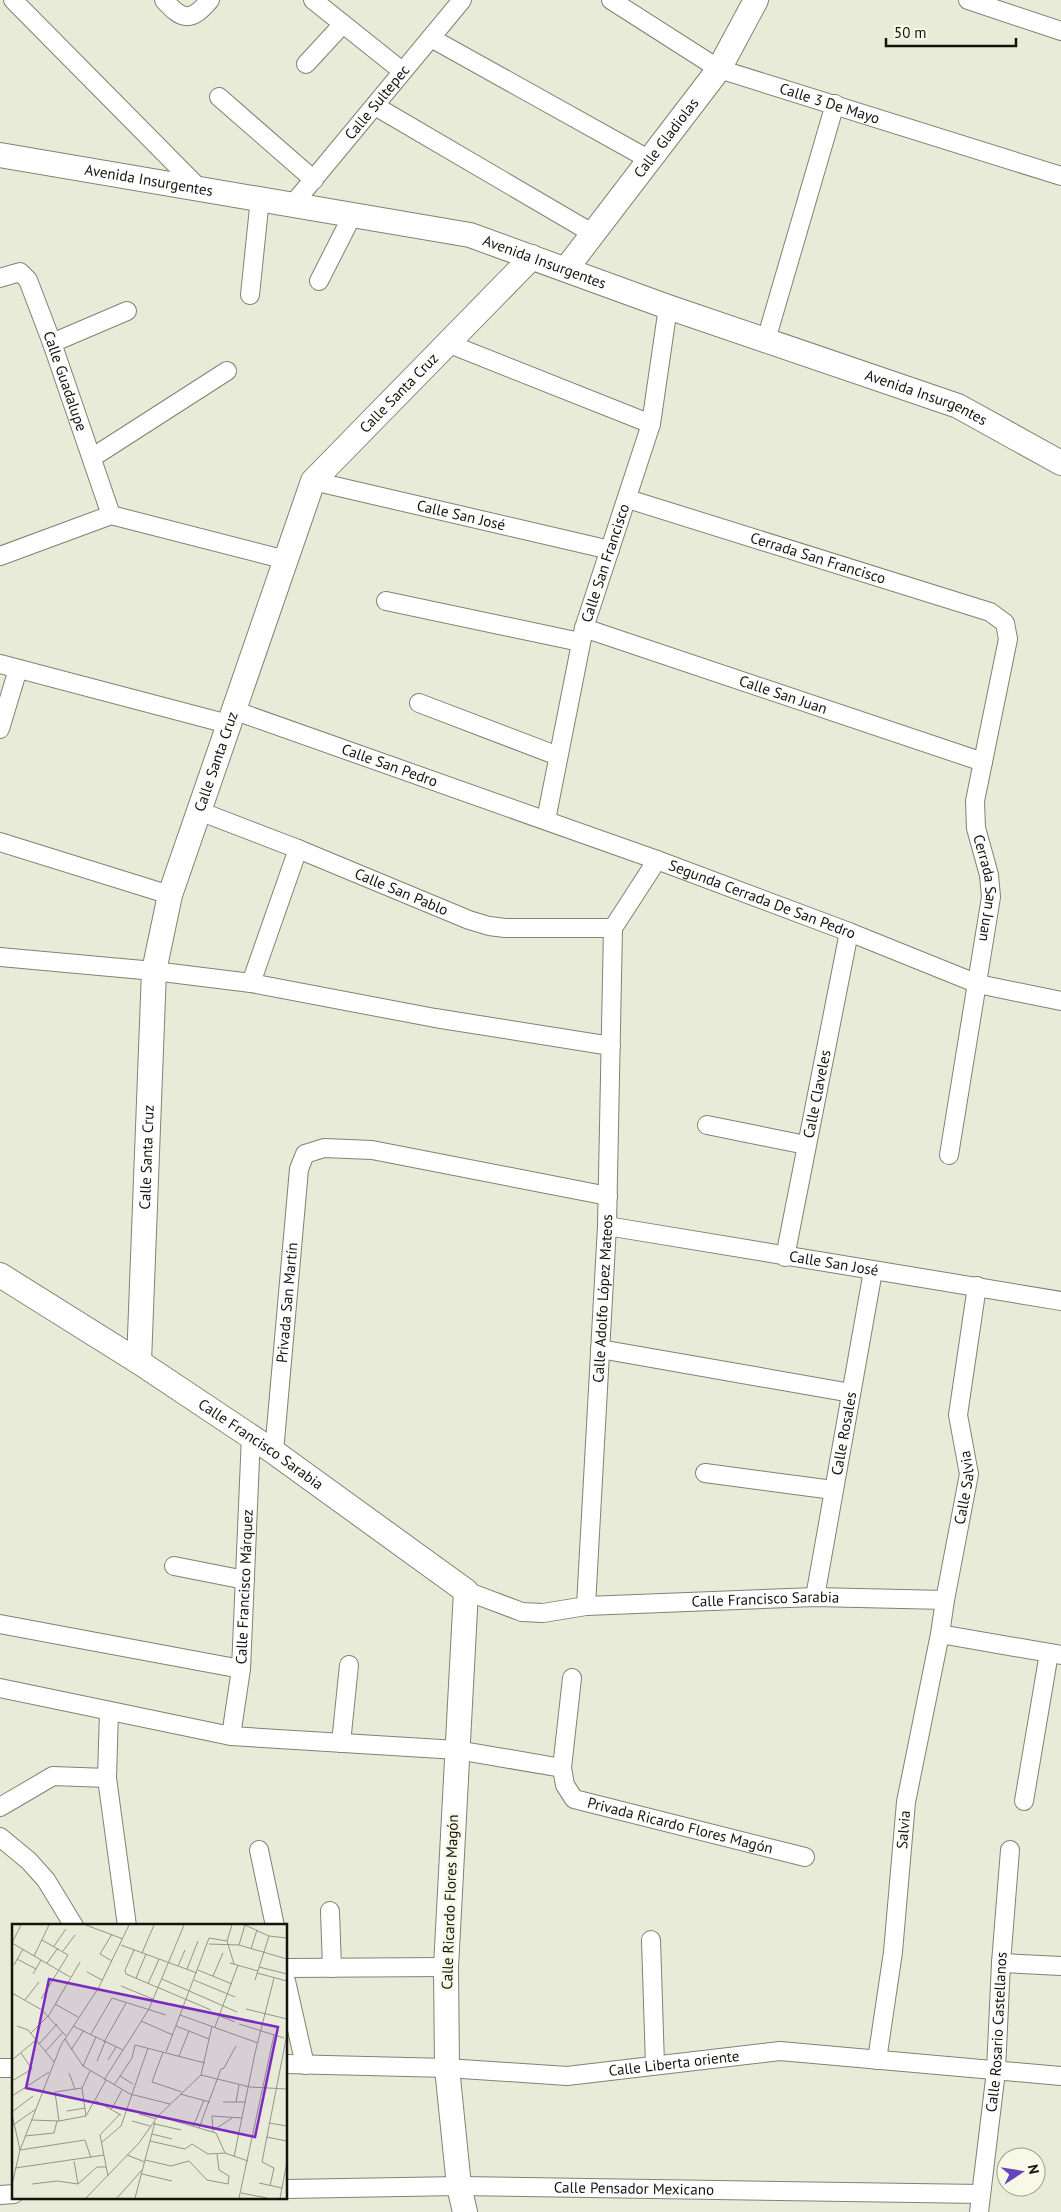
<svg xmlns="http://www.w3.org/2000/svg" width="1061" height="2212" font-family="'PT Sans',sans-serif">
  <rect width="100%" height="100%" fill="#e9ebd9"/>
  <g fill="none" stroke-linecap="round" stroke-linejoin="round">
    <defs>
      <g id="street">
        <polyline points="13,0 199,188"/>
        <path d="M164,0C183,22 192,21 210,0"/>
        <polyline points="313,0 402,71"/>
        <path id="s1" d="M611,0L719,69L1061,176"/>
        <polyline points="968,0 1061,31"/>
        <polyline points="431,38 650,160"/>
        <polyline points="306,64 342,25"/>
        <polyline points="219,97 314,180"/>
        <polyline points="375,106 592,233"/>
        <path id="s2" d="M293,204L462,0"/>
        <path id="s3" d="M0,278L20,272L28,280L52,343L111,515"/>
        <polyline points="319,281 353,214"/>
        <polyline points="250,295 260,198"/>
        <polyline points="766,340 835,104"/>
        <polyline points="52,343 127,311"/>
        <polyline points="447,343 651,424"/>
        <polyline points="93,457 227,371"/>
        <path id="s4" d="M313,481L610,550"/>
        <path id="s5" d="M628,499L990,612L1005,623L1008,639L975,801L976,828L989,875L991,897L949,1155"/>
        <polyline points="0,556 111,515 286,560"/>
        <polyline points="386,601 580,642"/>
        <path id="s6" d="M584,628L983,762"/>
        <polyline points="0,664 228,724"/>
        <polyline points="419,703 558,756"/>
        <path id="s7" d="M233,710L657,860L849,932L978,984L1061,1001"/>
        <polyline points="0,729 18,669"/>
        <path id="s8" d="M199,811L298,849L469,920L489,926L505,928H613"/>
        <path id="s9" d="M546,820L584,628L651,424L668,307"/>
        <polyline points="0,842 170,895"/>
        <polyline points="613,928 657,860"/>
        <polyline points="0,957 154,971 251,983 435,1018 611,1046"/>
        <polyline points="251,983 298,849"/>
        <polyline points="707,1125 806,1145"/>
        <path id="s10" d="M607,1226L1061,1301"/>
        <path id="s11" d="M785,1257L849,932"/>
        <polyline points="600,1349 851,1393"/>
        <path id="s12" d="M274,1452L299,1169L305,1154L324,1148L372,1150L608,1196"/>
        <polyline points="705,1473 833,1490"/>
        <polyline points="174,1566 245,1580"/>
        <path id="s13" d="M466,1591L522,1612L543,1613L586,1606L815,1597L945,1600"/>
        <path id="s14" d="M815,1597L873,1271"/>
        <path id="s15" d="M586,1606L607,1226L613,928"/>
        <polyline points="0,1624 241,1669"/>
        <polyline points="940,1634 1061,1655"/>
        <path id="s16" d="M572,1678L562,1768L565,1785L574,1799L805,1857"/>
        <polyline points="0,1688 231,1736 457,1750 562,1768"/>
        <path id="s17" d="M231,1736L241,1669L251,1436"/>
        <polyline points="341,1743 349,1665"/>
        <polyline points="107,1778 109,1711"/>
        <polyline points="1024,1801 1049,1653"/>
        <polyline points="0,1807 53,1776 107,1778 127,1926"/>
        <polyline points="0,1837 29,1861 46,1880 74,1926"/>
        <polyline points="259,1850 275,1926"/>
        <polyline points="330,1911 332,1968"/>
        <polyline points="651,1940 655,2065"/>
        <polyline points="1001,1963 1061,1966"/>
        <polyline points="286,1968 446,1967"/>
        <polyline points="286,1981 305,2065"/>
        <path id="s18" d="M877,2060L893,1952L906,1802L940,1634L945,1600L969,1474L958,1415L977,1286"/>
        <path id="s19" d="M286,2064L447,2068L567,2076L780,2051L1061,2076"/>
        <polyline points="0,2068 14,2068"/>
        <path id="s20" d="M286,2189L459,2186L981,2194"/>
        <polyline points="0,2195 14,2194"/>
        <path id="s21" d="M979,2212L996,2071L1001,1963L1010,1850"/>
      </g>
      <g id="secondary">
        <path id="s22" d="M0,155L470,235L668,307L958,406L1061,463"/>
        <path id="s23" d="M566,269L719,69L756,0"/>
        <path id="s24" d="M0,1275L139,1362L274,1452L466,1591L446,1967L447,2068L459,2186L465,2212"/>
        <path id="s25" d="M139,1362L154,971L170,895L313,481L532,257"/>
      </g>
    </defs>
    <use href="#street" stroke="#818272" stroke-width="20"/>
    <use href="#secondary" stroke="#818272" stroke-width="26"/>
    <use href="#street" stroke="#fff" stroke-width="18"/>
    <use href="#secondary" stroke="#fff" stroke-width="24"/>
  </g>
  <g text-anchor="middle" stroke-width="5" stroke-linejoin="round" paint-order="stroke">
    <g font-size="15" fill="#14140e" stroke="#f7f9e6">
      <text dy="5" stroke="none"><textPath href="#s2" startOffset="132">Calle Sultepec</textPath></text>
      <text dy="5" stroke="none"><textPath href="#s1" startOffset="244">Calle 3 De Mayo</textPath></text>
      <text dy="5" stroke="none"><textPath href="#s23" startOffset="165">Calle Gladiolas</textPath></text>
      <text dy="5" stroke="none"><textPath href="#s22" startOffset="151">Avenida Insurgentes</textPath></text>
      <text dy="5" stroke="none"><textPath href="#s22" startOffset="556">Avenida Insurgentes</textPath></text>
      <text dy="5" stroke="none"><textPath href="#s3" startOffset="140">Calle Guadalupe</textPath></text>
      <text dy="5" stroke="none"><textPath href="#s25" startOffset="1030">Calle Santa Cruz</textPath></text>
      <text dy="5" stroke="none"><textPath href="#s22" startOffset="961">Avenida Insurgentes</textPath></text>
      <text dy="5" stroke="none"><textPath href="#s4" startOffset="152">Calle San José</textPath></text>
      <text dy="5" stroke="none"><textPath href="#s5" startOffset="199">Cerrada San Francisco</textPath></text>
      <text dy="5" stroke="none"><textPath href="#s9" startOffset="264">Calle San Francisco</textPath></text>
      <text dy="5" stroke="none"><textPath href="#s6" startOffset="210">Calle San Juan</textPath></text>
      <text dy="5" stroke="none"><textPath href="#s25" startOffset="610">Calle Santa Cruz</textPath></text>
      <text dy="5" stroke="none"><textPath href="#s7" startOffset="166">Calle San Pedro</textPath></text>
      <text dy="5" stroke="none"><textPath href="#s5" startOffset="668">Cerrada San Juan</textPath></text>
      <text dy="5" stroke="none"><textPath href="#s8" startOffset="218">Calle San Pablo</textPath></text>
      <text dy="5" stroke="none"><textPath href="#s7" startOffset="562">Segunda Cerrada De San Pedro</textPath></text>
      <text dy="5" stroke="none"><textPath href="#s11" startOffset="166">Calle Claveles</textPath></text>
      <text dy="5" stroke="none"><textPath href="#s25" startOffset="205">Calle Santa Cruz</textPath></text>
      <text dy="5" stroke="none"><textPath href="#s10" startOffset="230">Calle San José</textPath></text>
      <text dy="5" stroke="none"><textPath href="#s15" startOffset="308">Calle Adolfo López Mateos</textPath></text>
      <text dy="5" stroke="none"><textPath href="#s12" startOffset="150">Privada San Martín</textPath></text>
      <text dy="5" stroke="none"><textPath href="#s14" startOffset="166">Calle Rosales</textPath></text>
      <text dy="5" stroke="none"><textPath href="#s24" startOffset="311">Calle Francisco Sarabia</textPath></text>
      <text dy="5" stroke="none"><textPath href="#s18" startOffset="580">Calle Salvia</textPath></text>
      <text dy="5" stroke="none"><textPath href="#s17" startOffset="150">Calle Francisco Márquez</textPath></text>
      <text dy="5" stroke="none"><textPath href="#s13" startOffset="304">Calle Francisco Sarabia</textPath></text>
      <text dy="5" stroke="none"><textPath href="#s16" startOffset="234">Privada Ricardo Flores Magón</textPath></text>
      <text dy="5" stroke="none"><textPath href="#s18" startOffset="232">Salvia</textPath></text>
      <text transform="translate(450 1902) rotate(-88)" y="5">Calle Ricardo Flores Magón</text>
      <text dy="5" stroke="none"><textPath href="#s21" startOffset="181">Calle Rosario Castellanos</textPath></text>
      <text dy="5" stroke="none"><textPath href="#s19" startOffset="389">Calle Liberta oriente</textPath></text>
      <text dy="5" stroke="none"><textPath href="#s20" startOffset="348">Calle Pensador Mexicano</textPath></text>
    </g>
  </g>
  <g transform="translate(12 1924)">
    <rect width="275" height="275" fill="#e9ebd9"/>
    <path fill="none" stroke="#949588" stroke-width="1" d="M74,1L111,15M233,1L257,12L275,14M215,17L220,1M0,19L58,53M0,19L9,1M197,20L227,21L275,35M109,21L185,49M227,21L233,1M42,22L54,5M239,25L245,6M122,26L113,46L114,50L199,86M51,27L63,11M130,29L142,1M22,32L37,1M5,35L24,45M100,37L88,30L100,10M35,39L46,24M218,39L246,47M2,41L11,25M166,42L173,26M247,43L275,50M175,45L186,17M186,46L220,60M75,48L90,56M245,49L275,57M21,50L29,36M201,52L211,29M124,54L134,30M150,55L225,88M182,56L223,73M243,56L257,12M136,60L147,35M109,62L141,75M0,69L30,86L54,112M29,75L56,31L30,16M13,76L27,58M43,80L66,93M234,85L275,95M168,91L246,119M208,92L223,98M129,97L161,111M227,100L272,114M5,102L16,106L42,138M61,102L111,126M164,102L197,115M203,103L226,41M19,109L37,91L68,38M79,110L100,74L154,91M53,115L71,142L118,170L158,180M92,118L114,79M27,120L45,100M123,121L193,139M59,126L72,106M33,128L51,108M151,128L140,158L170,168M154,128L197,14L215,17L222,40M167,132L177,107M0,136L24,116M96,136L104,123M85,137L93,118M71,142L84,113M57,149L63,165M189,151L238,163L275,165M108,152L121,160M92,156L137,85L172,1M0,157L20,145L9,129M102,161L120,134L123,121M168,170L198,178M0,172L37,148M84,177L109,191M211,178H234M224,178L227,161M99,186L110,166M55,187L73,184M0,188L21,172M0,190L8,226L73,216L79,234M127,190L144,195M74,192L70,164L78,147M74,192L94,156M146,192L204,209L213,229L236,237M20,196L47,197L74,192M47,197L43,168L70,164M120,197L138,202M257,199L275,202M143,200L169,206M1,201L24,185M181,203L192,176M187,204L209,145L212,144L224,122M202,206L220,194M201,208L200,192L230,194M140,210L160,215M13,212L42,209L45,197M254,213L275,217M138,217L173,225L180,220L196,230L213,229M89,219L109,202L136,124M115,231L133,238M222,233L243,129L262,54M133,236L159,242L177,237L195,256L216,260L217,252L207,246L205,230M62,237L66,260M3,244L92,231M130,250L160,257M96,252L88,211L108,190M247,259L270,264M20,260L45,257L66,260M66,260L85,243H94M0,261L8,226L49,121L87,63L117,1M258,262L262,244L250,238L275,110M229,269L255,274M74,274L127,219L146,192L189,151L200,102M105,274L130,246M123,274L143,198M227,274L262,111M268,274L275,238"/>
    <path fill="#7b2cbf" fill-opacity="0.15" stroke="#7b2cbf" stroke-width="2.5" d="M37,55L266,103L243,213L14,164Z"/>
    <rect width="275" height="275" fill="none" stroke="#14140e" stroke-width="2.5"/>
  </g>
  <g transform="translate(1021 2172) rotate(78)"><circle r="24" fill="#f7f9e6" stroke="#9c9d90"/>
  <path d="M0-4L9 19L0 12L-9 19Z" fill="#6843bc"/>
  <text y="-8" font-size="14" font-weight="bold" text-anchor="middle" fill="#14140e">N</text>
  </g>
  <path d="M886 38v8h130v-8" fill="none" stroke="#14140e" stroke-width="2.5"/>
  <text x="894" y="38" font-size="15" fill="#14140e" stroke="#f7f9e6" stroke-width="4" paint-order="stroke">50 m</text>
</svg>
